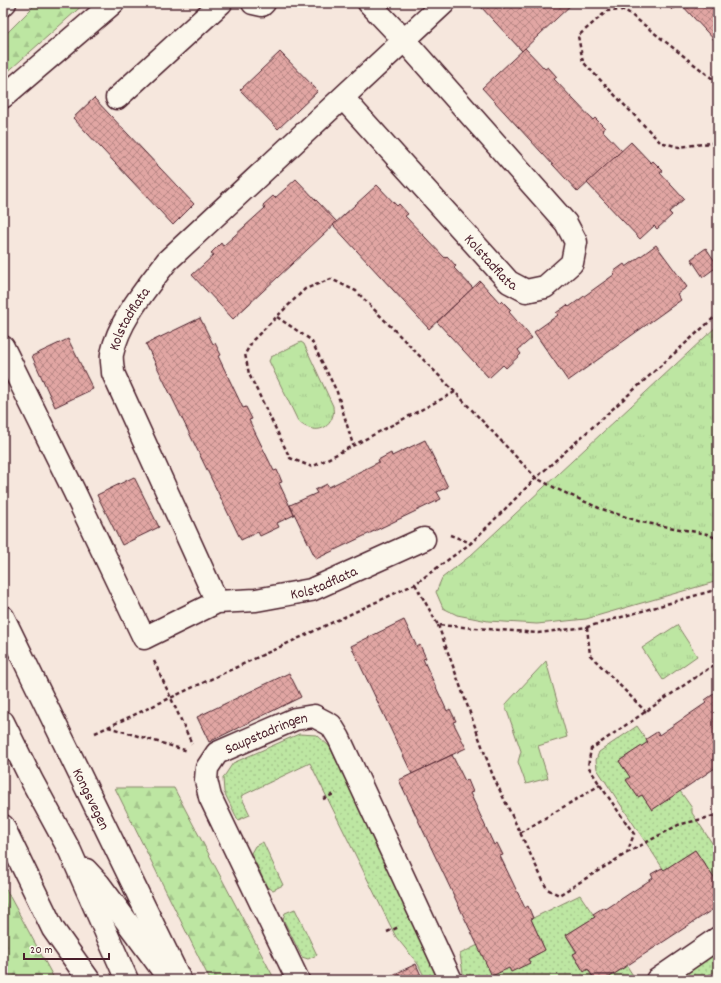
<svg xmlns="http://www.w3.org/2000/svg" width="721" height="983" font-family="Dekko,sans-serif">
  <defs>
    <pattern id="grass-dots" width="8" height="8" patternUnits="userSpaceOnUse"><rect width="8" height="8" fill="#bde6a2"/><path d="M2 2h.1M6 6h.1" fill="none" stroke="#a4c58c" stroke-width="1.8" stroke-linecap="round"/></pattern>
    <pattern id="forest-firs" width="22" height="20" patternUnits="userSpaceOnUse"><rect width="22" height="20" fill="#bde6a2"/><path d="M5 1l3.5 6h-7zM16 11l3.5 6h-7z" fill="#a4c58c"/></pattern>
    <pattern id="park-tufts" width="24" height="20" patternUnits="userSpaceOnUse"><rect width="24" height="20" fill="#bde6a2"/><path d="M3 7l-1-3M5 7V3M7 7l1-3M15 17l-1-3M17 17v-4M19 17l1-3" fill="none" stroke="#a4c58c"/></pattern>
    <pattern id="building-cross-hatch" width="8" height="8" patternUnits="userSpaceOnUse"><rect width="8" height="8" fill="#e1a6a3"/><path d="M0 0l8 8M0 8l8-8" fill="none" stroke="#b88785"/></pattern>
  </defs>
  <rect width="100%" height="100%" fill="#f6e7dd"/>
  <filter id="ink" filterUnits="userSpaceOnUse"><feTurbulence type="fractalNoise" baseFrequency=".025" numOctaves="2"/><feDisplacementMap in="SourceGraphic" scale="8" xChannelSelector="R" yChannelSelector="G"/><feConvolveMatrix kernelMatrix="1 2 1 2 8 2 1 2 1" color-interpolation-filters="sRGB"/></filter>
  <g filter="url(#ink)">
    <g fill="url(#grass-dots)" stroke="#848266">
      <polygon points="637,726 648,742 619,761 630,777 627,780 638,797 642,795 652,810 680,791 692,808 692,813 718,852 718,884 695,850 664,870 597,769 596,760 599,752"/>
      <polygon points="299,734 317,735 330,747 442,980 426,980 418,964 396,937 310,763 241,796 250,815 238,820 224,792 223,778 233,763"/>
      <polygon points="263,842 283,885 273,890 267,887 251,853 255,846"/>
      <polygon points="580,895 595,917 566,935 576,952 573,955 584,971 587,969 595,980 464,980 460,954 478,945 509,968 530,963 528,959 545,950 531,919"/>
      <polygon points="295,909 317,955 308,959 302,957 283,919 285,913"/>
      <polygon points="718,952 718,969 702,980 676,980"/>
      <polygon points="627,966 634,977 630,980 605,980"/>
    </g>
    <g fill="url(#forest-firs)" stroke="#848266">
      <polygon points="37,3 85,3 3,76 3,37"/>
      <polygon points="115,788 174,788 275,980 210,980"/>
      <polygon points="3,884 55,980 5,980 3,976"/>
    </g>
    <g fill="url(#park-tufts)" stroke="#848266">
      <polygon points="718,325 718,581 586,619 537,624 488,621 457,615 443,608 436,592 442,578 470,556"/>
      <path d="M301,342L304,344L333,406C333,409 334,413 333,415C328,434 309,432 298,421L269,361L271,357Z"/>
      <polygon points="677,625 697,656 663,680 642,648"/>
      <polygon points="546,661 567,737 538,746 548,778 526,784 518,762 521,751 505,705"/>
    </g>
    <g fill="url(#building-cross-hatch)" stroke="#4a1f2b">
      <polygon points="486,3 573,3 522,51 481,7"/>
      <polygon points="666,3 679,3 672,10"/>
      <polygon points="680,3 718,3 718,44"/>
      <polygon points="525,48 545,69 548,67 557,77 554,79 593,120 595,118 605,128 602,130 622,151 578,192 482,88"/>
      <polygon points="280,52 318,91 278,129 240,90"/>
      <polygon points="94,98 194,204 173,225 73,118"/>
      <polygon points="631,142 651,163 653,161 663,171 660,173 684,199 669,212 672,215 657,229 654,226 640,239 587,183"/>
      <polygon points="296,179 337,222 233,319 192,275 214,255 211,253 221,243 223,246 265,208 263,205 273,196 275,198"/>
      <polygon points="377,185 397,206 399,204 408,214 405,216 445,258 447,256 456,266 454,268 473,288 429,329 333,225"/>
      <polygon points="656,245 687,287 677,294 681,300 568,381 534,332 558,315 556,313 567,305 569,307 615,274 613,272 624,264 626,267"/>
      <polygon points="706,248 718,266 703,277 691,259"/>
      <polygon points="480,281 500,303 502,301 511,310 509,312 532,338 518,350 521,354 506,368 503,365 489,378 437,322"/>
      <polygon points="200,318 213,344 215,343 221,355 218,356 243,408 246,407 252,419 249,420 274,471 277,470 282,482 279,483 294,515 277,523 279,527 260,536 258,532 241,540 146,344"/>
      <polygon points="68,339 93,389 55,407 32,356"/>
      <polygon points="425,440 448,487 437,492 441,499 316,559 290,505 317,493 315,490 327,484 329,487 379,462 378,460 391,453 392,456"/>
      <polygon points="134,477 159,527 122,545 97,495"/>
      <polygon points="404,620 417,647 420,645 426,658 423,659 447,711 450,709 456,721 453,722 466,748 412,774 351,646"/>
      <polygon points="289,673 301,697 209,742 197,717"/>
      <polygon points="715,693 717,696 718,695 718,766 652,810 642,795 638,797 626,780 630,777 619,761 648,742 646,739 657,732 659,735 706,703 705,700"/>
      <polygon points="452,755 465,781 468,780 473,792 470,793 494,845 497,843 503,855 500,856 525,908 528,906 533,918 531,919 545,950 528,959 530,963 511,972 509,968 492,976 399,780"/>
      <polygon points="695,850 718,884 718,896 714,899 718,906 605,980 595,980 588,969 584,972 573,954 577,952 566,935 595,917 593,914 604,907 606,909 653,878 651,874 662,868 664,870"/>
      <polygon points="416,964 423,980 382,980"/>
    </g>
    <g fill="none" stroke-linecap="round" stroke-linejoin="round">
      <defs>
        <g id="minor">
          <polyline points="253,3 262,5 264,3"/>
          <polyline points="3,5 5,3"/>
          <polyline points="3,97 113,3"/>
          <polyline points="117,98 221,3"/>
          <path id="s1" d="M343,98L509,282L526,291L545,287L572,263L576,242L566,223L404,40L369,3"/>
          <path id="s2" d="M3,347L74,491L144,638L217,602L256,600L311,590L424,539"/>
          <path id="s3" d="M217,602L113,373C113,367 111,360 112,354C119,320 146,289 167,261L444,3"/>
          <path id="s4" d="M3,617L180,980"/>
          <polyline points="3,722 32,781 70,851 127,980"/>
          <polyline points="3,826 53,929 89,980"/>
          <polyline points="86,870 99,884 167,976"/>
          <path id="s5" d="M298,980L210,797L206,780L207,768L217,753L295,719L314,716L331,725L339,738L451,980"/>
          <polyline points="657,980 718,938"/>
        </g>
      </defs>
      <use href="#minor" stroke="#4a1f2b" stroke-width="25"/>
      <g stroke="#4a1f2b" stroke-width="2.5" stroke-dasharray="4 3" stroke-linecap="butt">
        <polyline points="718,83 625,10 607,11 578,36 583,62 660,142 679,147 718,142"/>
        <polyline points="277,317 311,340 337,392 353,445"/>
        <polyline points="455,392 312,467 290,458 249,374 245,354 253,340 305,289 331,279 356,291 455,392 536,478 561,491 599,508 641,522 707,534 718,539"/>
        <polyline points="450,535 471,543"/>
        <polyline points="415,584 438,625 538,633 587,627 718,589"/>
        <polyline points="438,625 493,776 547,889 559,895 627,853 634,834 600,785 588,766 591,749 718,662"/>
        <polyline points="587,627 590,655 646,712"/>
        <polyline points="154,661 192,744"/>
        <polyline points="108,727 188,751"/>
        <polyline points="95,733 415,584 471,543 536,478 718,314"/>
        <polyline points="323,799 336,793"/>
        <polyline points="520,833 600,785"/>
        <polyline points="627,853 678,825 718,815"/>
        <polyline points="387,932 399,927"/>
      </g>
      <use href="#minor" stroke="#fbf7ec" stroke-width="22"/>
    </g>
  </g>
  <g text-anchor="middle" stroke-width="3.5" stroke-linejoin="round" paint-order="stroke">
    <g font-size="15" fill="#4a1f2b" stroke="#fbf7ec">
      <text dy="5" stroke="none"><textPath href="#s1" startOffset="221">Kolstadflata</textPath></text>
      <text dy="5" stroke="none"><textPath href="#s3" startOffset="310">Kolstadflata</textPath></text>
      <text dy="5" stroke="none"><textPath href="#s2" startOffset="514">Kolstadflata</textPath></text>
      <text dy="5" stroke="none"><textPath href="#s5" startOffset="304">Saupstadringen</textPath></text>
      <text dy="5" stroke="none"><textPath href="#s4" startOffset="202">Kongsvegen</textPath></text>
    </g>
  </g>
  <rect width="721" height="983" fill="none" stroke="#fbf7ec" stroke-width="16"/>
  <rect x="8" y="8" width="705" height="967" fill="none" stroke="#4a1f2b" stroke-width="1.5" filter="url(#ink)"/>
  <path d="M24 953v6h85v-6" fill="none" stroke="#4a1f2b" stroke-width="2"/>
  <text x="30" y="953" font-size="12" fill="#4a1f2b" stroke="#fbf7ec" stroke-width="3" paint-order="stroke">20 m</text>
</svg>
